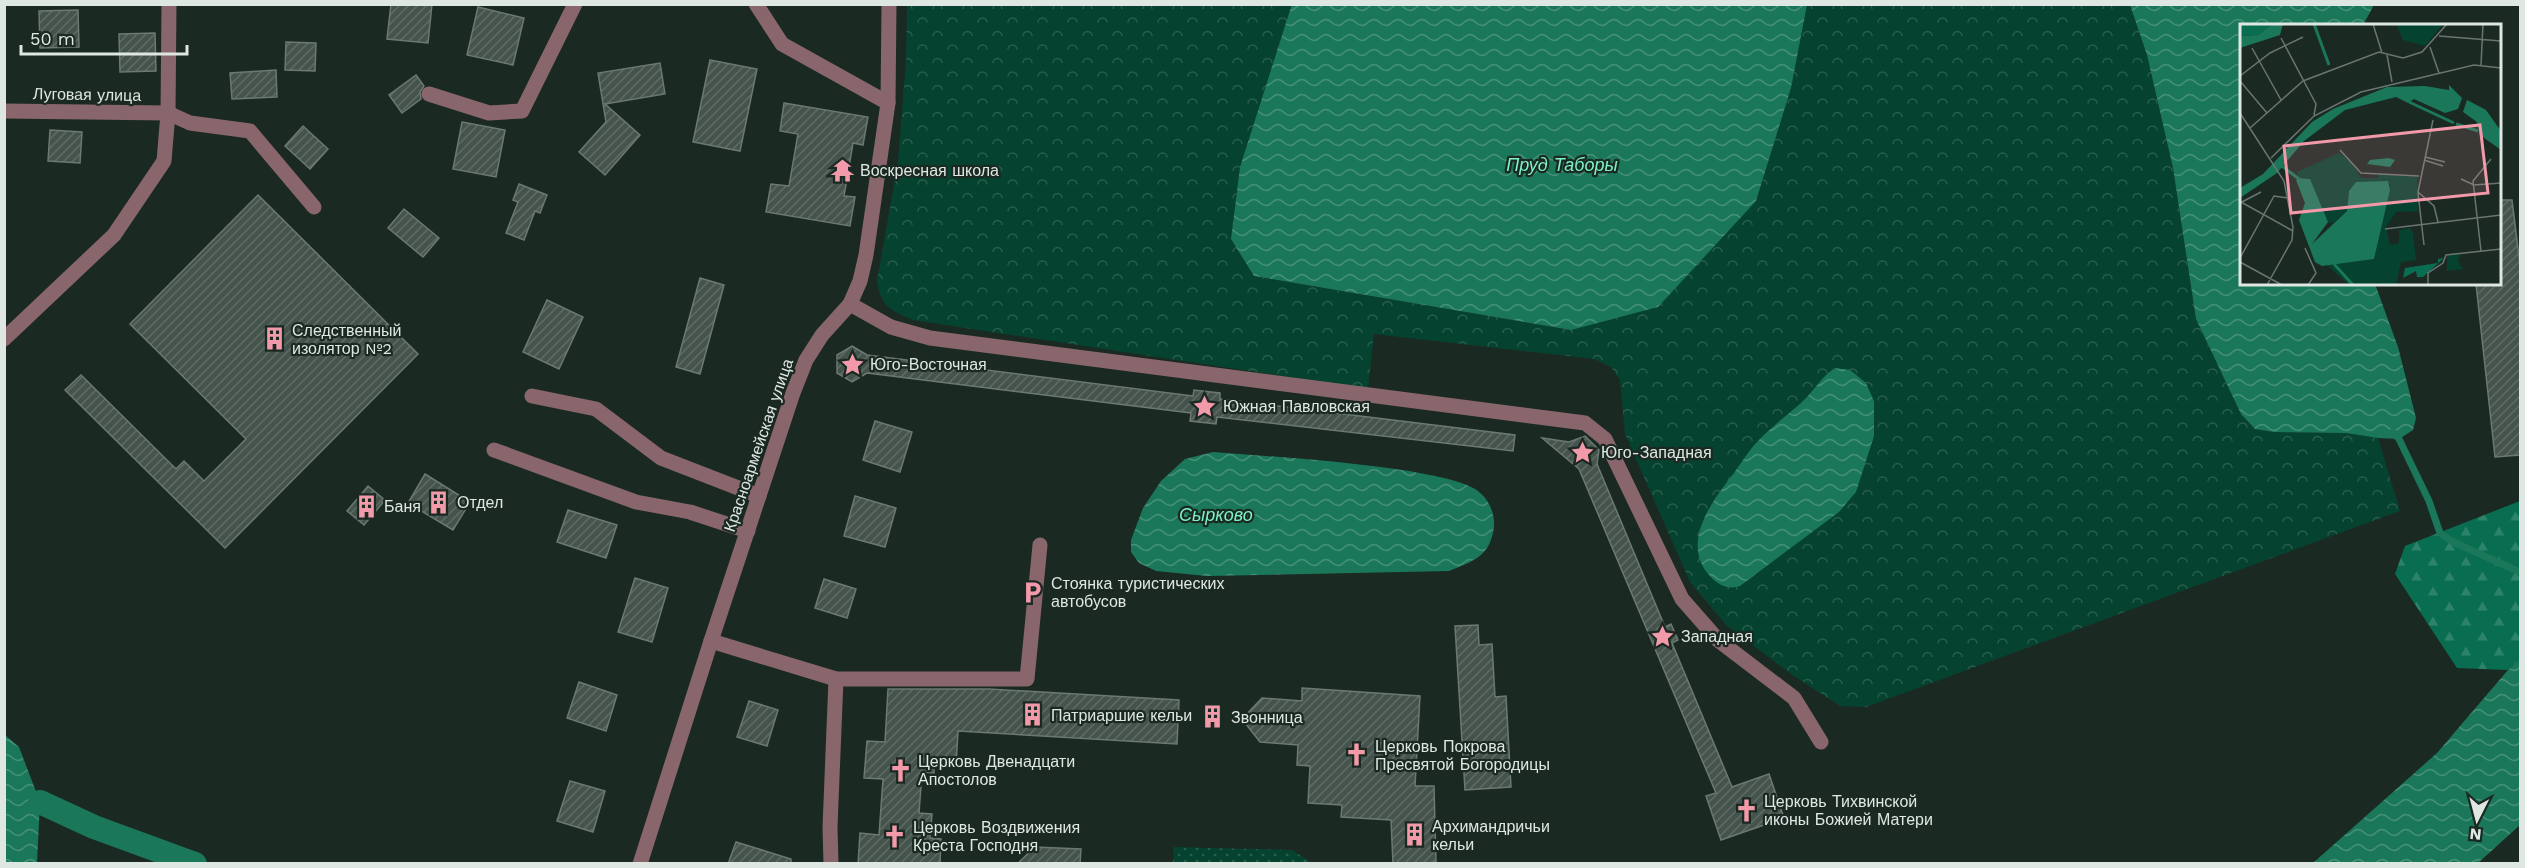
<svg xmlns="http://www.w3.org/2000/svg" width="2525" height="868" font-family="'Work Sans',sans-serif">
  <defs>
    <pattern id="grass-dots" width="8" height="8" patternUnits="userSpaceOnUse" patternTransform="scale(1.5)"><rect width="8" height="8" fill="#05422f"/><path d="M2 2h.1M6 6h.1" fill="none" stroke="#295d4d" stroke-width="1.8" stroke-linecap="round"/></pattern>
    <pattern id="forest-firs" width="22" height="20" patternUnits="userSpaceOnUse" patternTransform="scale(1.5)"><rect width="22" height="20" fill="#096e51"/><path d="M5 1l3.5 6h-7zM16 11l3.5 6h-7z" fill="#2c836a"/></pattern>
    <pattern id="park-crowns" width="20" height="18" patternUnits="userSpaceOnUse" patternTransform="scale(1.5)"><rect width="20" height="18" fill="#05422f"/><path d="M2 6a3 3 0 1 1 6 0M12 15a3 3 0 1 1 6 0" fill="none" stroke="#295d4d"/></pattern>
    <pattern id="water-waves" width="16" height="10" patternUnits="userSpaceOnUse" patternTransform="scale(1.5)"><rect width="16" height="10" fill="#1b775a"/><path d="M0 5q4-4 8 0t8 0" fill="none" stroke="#479179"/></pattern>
    <pattern id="building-hatch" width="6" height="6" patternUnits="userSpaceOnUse" patternTransform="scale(1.5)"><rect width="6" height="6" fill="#45534d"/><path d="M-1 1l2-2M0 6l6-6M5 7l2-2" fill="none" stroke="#5f6c66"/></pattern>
  </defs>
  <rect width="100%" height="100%" fill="#1b2923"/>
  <polygon fill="url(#grass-dots)" points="1174,847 1292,850 1312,863 1173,863"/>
  <polygon fill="url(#forest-firs)" points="2520,501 2520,659 2508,670 2457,668 2395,574 2405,546"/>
  <path fill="url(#park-crowns)" d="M907,5H1292L1240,167L1231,239L1254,276L1571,330L1756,201L1791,88L1807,5H2130L2147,55L2173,168L2196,319L2241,414L2255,429L2274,432L2346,433L2378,438L2400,511L1866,707L1840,706L1791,674L1726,625L1690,582L1625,434L1620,380L1611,367L1594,359L1374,334L1368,389L913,320C890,310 881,307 877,281L898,162L906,60Z"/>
  <g fill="url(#water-waves)">
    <polygon points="1292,4 1807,4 1807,5 1791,88 1756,201 1658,307 1571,330 1254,276 1231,239 1240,167"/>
    <polygon points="2130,5 2374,5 2363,25 2242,26 2242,284 2375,284 2398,347 2416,418 2413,430 2399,439 2378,438 2346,433 2274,432 2255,429 2241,414 2196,319 2173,168 2147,55"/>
    <path d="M1835,368L1850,370L1866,383L1874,401V436L1856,492L1839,512L1740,586C1727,590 1718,585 1709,575C1680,542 1713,500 1734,473C1742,462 1749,450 1759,440C1772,426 1789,414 1803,401C1815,390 1820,378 1835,368Z"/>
    <path d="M1213,452C1279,457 1344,461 1409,471C1428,475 1458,479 1475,489C1488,497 1495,512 1494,527C1490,557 1473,561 1449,571L1207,576L1156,571L1139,563L1131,552V540L1143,508L1161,481L1185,459Z"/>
    <polygon points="2520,659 2520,825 2478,863 2313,863 2437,753 2508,670"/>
    <polygon points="4,734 19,747 40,802 37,863 5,863"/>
  </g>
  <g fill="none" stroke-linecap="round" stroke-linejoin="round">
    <polyline stroke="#1b775a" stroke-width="7" points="2393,432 2399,439 2429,501 2440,533 2451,541 2520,572"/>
    <polyline stroke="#1b775a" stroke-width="24" points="40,802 94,827 195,864"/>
  </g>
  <g fill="url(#building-hatch)" stroke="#6a7a72" stroke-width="1.5">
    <polygon points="391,4 432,4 428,43 387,39"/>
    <polygon points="478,7 524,18 513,65 467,55"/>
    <polygon points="78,10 79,47 40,48 39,11"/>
    <polygon points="155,33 156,71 120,72 119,34"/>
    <polygon points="286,42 316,43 315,71 285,70"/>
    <polygon points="710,60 757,69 740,151 693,142"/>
    <polygon points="660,63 665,94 605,104 640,135 605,175 579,152 606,122 598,73"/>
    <polygon points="276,70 277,97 232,99 230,73"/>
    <polygon points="416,75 424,86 420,92 421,99 402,113 389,95"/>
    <polygon points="784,103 868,117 863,145 853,143 844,196 855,197 850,226 766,212 771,184 789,186 798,134 780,131"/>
    <polygon points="462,122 505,130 496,177 453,169"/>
    <polygon points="303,126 328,149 310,169 285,146"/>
    <polygon points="50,130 82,132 80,163 48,161"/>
    <polygon points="519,184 547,195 540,213 535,211 524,240 506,233 518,202 513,200"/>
    <polygon points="258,195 418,354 225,548 65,390 81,375 176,469 184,461 204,481 246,439 130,324"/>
    <polygon points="2499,200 2512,200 2520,265 2520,455 2495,457 2476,284 2499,284"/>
    <polygon points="404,209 439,238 423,257 388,228"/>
    <polygon points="700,278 724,285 700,374 676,367"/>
    <polygon points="547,300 583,317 559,369 523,352"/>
    <polygon points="852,346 867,355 1193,396 1194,390 1220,393 1220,399 1515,435 1513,451 1217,417 1216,424 1190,421 1191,413 867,373 852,382 837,373 837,355"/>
    <polygon points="875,421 912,432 900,472 863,460"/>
    <polygon points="1585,436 1599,450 1597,464 1665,627 1671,624 1678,640 1672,643 1732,787 1769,774 1784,818 1721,840 1706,796 1716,793 1579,469 1542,438 1569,442"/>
    <polygon points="425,474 470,502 453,530 408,503"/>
    <polygon points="368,486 385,500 364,525 347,511"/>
    <polygon points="855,496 896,508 885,547 844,536"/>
    <polygon points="568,510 617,525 606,558 557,542"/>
    <polygon points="635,578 668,588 652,642 618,632"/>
    <polygon points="824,579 856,589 847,618 815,608"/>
    <polygon points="1478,625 1479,645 1492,644 1495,697 1506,696 1511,787 1465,790 1455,626"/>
    <polygon points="579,682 617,695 606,731 567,718"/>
    <polygon points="1302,688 1420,696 1415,786 1434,786 1436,864 1393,864 1391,820 1341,817 1342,805 1308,803 1310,766 1297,765 1298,745 1260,742 1242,719 1262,698 1302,701"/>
    <polygon points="888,689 989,689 1179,700 1177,744 958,731 956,767 934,766 934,773 922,772 919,813 932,814 930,838 941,839 940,864 858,864 860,833 879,835 883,779 864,778 867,741 885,742"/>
    <polygon points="749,701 778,710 767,746 737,737"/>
    <polygon points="570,781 605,791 593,832 557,821"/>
    <polygon points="736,842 791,859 791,864 728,864"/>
    <polygon points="1035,847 1081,849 1080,864 1017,864"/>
  </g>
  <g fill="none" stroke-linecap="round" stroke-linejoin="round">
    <g stroke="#88666c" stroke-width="15">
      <polyline points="429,94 489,113 522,111 575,4"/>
      <polyline points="888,103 889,4"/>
      <polyline points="4,111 168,113 190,123 250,131 314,207"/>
      <polyline points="850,304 891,327 930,338 1585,423 1605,439 1682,599 1718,640 1794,698 1821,742"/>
      <polyline points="4,339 114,235 164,161 168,113 169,4"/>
      <polyline points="532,396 596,409 661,458 759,496"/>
      <polyline points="494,450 636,502 690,512 748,531"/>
      <polyline points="711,641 836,679 1027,679 1040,545"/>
      <polyline points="640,864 711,641 793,393 806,360 822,335 850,304 860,281 866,255 888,103 782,44 756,4"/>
      <polyline points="831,864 830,827 836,679"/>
    </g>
  </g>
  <defs>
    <symbol id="temple-bare" viewBox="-9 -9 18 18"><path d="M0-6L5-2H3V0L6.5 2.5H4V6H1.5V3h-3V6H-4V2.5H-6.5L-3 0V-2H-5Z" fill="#f39aaa" stroke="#1b2923" stroke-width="2.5" paint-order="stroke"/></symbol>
    <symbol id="building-bare" viewBox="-9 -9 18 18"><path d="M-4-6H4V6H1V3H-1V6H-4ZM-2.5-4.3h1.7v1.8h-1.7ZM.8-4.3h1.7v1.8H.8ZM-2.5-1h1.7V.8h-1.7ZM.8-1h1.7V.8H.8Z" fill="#f39aaa" stroke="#1b2923" stroke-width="2.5" paint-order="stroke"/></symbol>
    <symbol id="sight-bare" viewBox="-9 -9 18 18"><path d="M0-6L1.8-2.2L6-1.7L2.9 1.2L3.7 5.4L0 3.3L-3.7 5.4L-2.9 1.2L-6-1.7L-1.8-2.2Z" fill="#f39aaa" stroke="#1b2923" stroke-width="2.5" paint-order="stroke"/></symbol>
    <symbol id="parking-bare" viewBox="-9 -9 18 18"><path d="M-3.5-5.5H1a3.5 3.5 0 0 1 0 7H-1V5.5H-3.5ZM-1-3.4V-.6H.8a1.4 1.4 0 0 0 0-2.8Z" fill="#f39aaa" stroke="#1b2923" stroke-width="2.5" paint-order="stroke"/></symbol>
    <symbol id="church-bare" viewBox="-9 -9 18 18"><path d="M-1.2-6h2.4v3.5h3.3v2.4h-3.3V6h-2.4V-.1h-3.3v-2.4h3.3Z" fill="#f39aaa" stroke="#1b2923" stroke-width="2.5" paint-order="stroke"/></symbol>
  </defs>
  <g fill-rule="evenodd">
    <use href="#temple-bare" x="826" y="154" width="33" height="33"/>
    <use href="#building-bare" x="258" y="322" width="33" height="33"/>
    <use href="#sight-bare" x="836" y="348" width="33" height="33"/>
    <use href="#sight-bare" x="1188" y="390" width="33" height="33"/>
    <use href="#sight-bare" x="1566" y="436" width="33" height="33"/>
    <use href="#building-bare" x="422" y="486" width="33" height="33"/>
    <use href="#building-bare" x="350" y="490" width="33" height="33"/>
    <use href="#parking-bare" x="1016" y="576" width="33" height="33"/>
    <use href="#sight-bare" x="1646" y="620" width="33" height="33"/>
    <use href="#building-bare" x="1016" y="698" width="33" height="33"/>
    <use href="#building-bare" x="1196" y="700" width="33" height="33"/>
    <use href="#church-bare" x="1340" y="738" width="33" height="33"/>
    <use href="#church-bare" x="884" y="754" width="33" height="33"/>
    <use href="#church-bare" x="1730" y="794" width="33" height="33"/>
    <use href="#building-bare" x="1398" y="818" width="33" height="33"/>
    <use href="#church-bare" x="878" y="820" width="33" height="33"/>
  </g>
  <g text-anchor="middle" stroke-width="4.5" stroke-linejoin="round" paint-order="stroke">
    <g font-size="16" fill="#dfe7e3" stroke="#1b2923">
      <text transform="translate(87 94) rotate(1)" y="6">Луговая улица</text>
      <text transform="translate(758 445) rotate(-71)" y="6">Красноармейская улица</text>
    </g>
    <g font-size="16" fill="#dfe7e3" stroke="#1b2923" text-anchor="start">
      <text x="860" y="176">Воскресная школа</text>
      <text x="292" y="336">Следственный<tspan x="292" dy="18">изолятор №2</tspan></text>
      <text x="870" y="370">Юго-Восточная</text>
      <text x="1223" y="412">Южная Павловская</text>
      <text x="1601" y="458">Юго-Западная</text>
      <text x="457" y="508">Отдел</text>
      <text x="384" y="512">Баня</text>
      <text x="1051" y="589">Стоянка туристических<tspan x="1051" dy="18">автобусов</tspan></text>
      <text x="1681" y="642">Западная</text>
      <text x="1051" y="721">Патриаршие кельи</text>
      <text x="1231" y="723">Звонница</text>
      <text x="1375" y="752">Церковь Покрова<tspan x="1375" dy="18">Пресвятой Богородицы</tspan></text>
      <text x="918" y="767">Церковь Двенадцати<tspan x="918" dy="18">Апостолов</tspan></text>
      <text x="1764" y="807">Церковь Тихвинской<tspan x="1764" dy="18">иконы Божией Матери</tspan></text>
      <text x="1432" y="832">Архимандричьи<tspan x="1432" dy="18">кельи</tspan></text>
      <text x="913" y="833">Церковь Воздвижения<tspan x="913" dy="18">Креста Господня</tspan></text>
    </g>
    <g font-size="18" font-style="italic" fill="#7cf2c6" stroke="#1b2923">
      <text x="1562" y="171">Пруд Таборы</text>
      <text x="1216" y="521">Сырково</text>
    </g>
  </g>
  <g transform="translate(2240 24)">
    <rect width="261" height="261" fill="#1b2923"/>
    <path d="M220,230L218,237L223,245L207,247V232Z" fill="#05422f"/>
    <path d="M0,0H32L18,11L0,12ZM204,234L183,253H177L176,247L163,254L165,244L198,239V235Z" fill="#096e51"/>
    <path d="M156,0H203L185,22L163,16Z" fill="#05422f"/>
    <path d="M99,129L111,137L121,154H138V150L177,153L178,187L156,188L146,203L150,221L159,219V206L170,204L173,209L176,236L161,238L156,261H109L87,241L134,235L150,166V160L109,167L107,187L93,199L88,198L69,154H59L57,148Z" fill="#05422f"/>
    <path d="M32,0H43L40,11L0,24V12L18,11ZM209,61L222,74L218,85L205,89L174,75L168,79L156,73L105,86L64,117L37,149L0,174V164L23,150L72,98L93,85L147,63L185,62L209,66ZM227,76L246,86L261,107V126L240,111L237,98L223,88ZM149,134L155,136L150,143L127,140L130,136ZM59,154L70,155L88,198L72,220L107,187L109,167L116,158L148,157L150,166L134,235L82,242L75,238L59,196L65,179L56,156Z" fill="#1b775a"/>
    <path fill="none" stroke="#1b775a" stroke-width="3" d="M74,0L89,41M169,78L214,99M216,100L238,107M42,142L59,155M94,240L113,261"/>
    <path fill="none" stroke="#697570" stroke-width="1.5" d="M133,0L142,29M199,12L261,17M41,14L76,80L74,91M190,23L199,49M12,24L41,76M147,31L152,58M241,41L243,0M0,52L30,29L63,13M0,57L27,89M0,89L44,157L53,203L52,216L27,261M193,96L178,168L194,182L198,198M10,104L63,57L139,28L163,34L182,28L207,0M100,126L121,149L179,152M185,133L205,138M31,134L74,92L121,68L234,41L261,44M184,136L203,142M221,155L234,161L261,159M178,169L184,221M1,178L53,207M0,179L21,168M145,205L261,191M65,224L76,249L68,261M241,227L233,157L251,135M0,234L34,172L48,174M0,238L42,261M188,261V249L203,239L206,231L261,225"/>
    <path fill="#f39aaa" fill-opacity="0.15" stroke="#f39aaa" stroke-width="3" d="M240,101L248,169L51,189L44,122Z"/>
    <rect width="261" height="261" fill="none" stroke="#dfe7e3" stroke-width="3"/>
  </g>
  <rect width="2525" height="868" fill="none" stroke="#dfe7e3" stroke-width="12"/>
  <g transform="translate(2477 820) rotate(186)" stroke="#1b2923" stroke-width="4.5" paint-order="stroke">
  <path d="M0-4.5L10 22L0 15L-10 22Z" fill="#dfe7e3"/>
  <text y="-9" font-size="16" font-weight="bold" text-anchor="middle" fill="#dfe7e3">N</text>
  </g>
  <path d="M21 45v9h166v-9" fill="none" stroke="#dfe7e3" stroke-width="3"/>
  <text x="30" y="45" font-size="18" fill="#dfe7e3" stroke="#1b2923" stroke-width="4.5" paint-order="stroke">50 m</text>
</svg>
